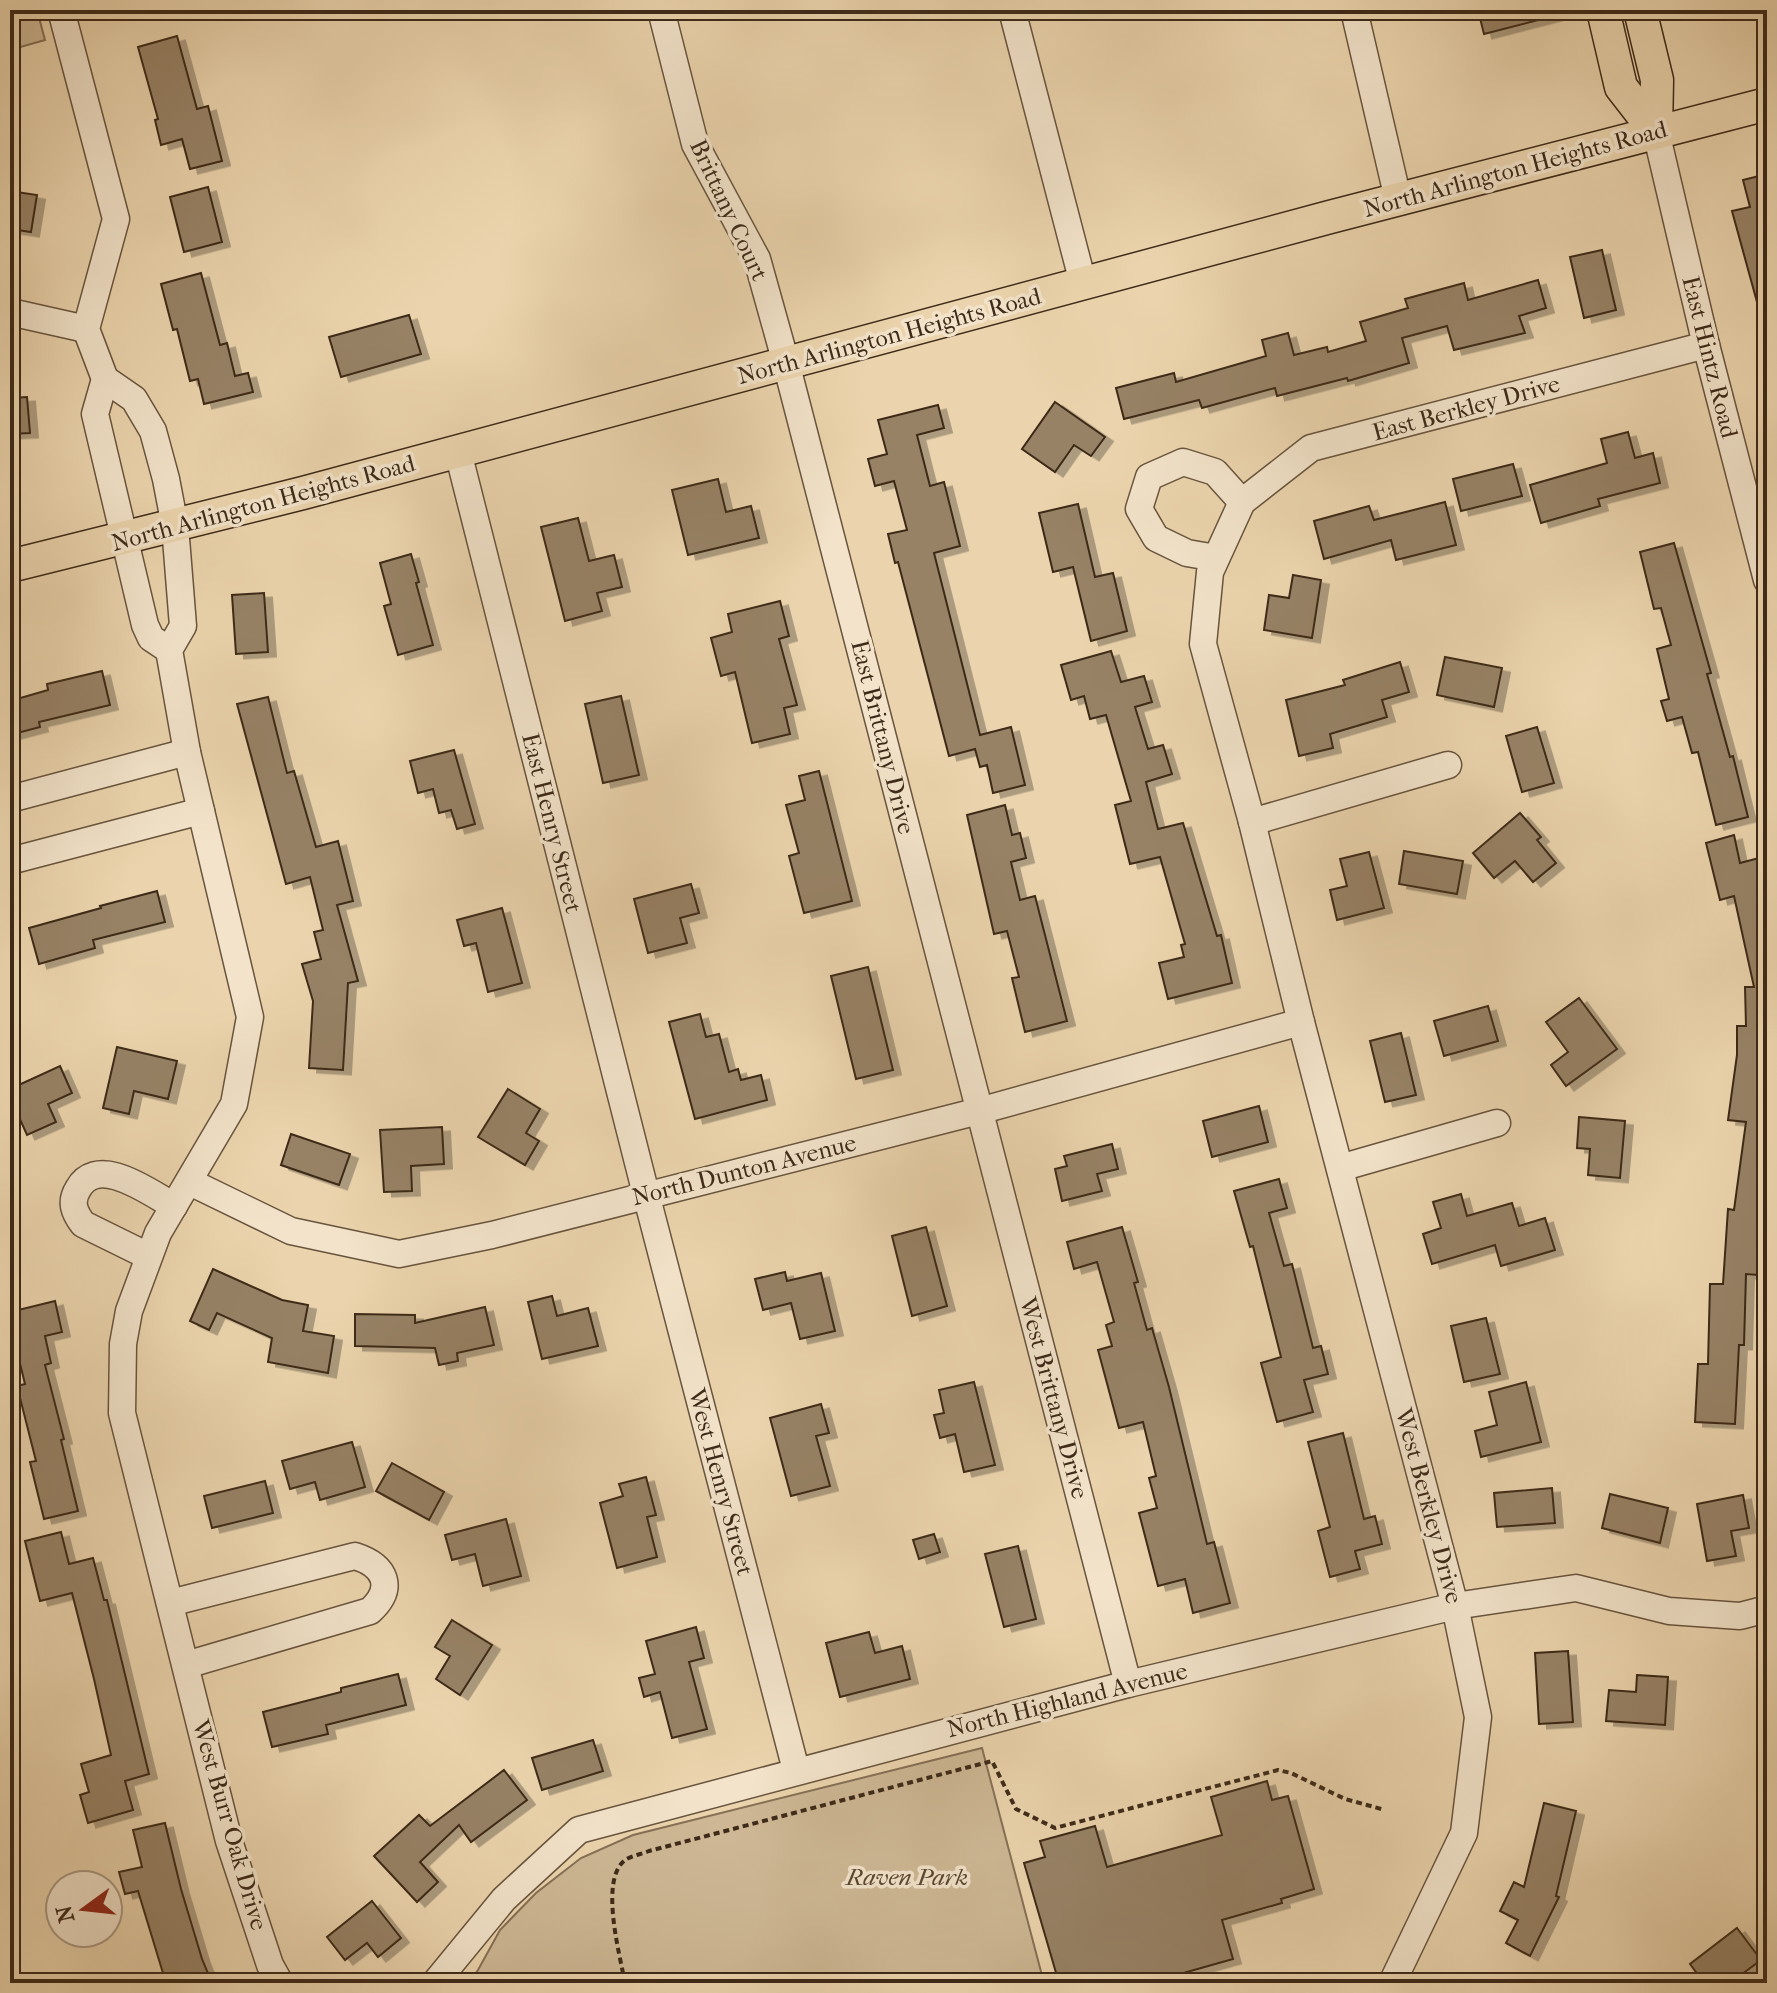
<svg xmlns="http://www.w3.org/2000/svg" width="1777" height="1993" font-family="'IM FELL French Canon',serif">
  <defs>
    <filter id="shadow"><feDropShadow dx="8" dy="4.5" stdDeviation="0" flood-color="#0004"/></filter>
  </defs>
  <rect width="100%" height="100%" fill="#ebd4ad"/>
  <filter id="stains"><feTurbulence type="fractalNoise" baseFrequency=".0025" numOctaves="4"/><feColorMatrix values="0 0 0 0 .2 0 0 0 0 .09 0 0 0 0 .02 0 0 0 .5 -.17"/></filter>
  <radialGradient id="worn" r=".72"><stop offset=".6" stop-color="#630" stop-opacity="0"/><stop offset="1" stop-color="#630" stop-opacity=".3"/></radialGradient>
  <g fill="#cdb794" stroke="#857056" stroke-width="2">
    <polygon points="10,10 37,10 45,40 10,50"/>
    <polygon points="982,1748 1044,1983 468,1983 478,1970 500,1930 536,1893 581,1858 633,1835"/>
  </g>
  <g fill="#978266" stroke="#3d2a19" stroke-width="2" filter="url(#shadow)">
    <polygon points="1478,10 1553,10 1554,16 1484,34"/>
    <polygon points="177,36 197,109 208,106 222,161 190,169 182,139 161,145 155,120 158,119 138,47"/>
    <polygon points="1767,174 1767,313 1760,313 1732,211 1750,207 1743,180"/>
    <polygon points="208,187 222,242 184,252 170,197"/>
    <polygon points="10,191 37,195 31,232 10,229"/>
    <polygon points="1602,250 1616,310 1584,318 1570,257"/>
    <polygon points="201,273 220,345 227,343 235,376 248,373 253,392 204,404 198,379 190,381 177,329 173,330 161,284"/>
    <polygon points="1538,280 1546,308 1519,316 1525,333 1454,350 1447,326 1402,338 1409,363 1348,381 1347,378 1277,396 1275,388 1202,408 1199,400 1124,419 1116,388 1174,373 1176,382 1266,356 1262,340 1288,333 1294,355 1327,347 1328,352 1366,341 1360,322 1408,308 1405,299 1464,283 1468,300"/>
    <polygon points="409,315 421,354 341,377 329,337"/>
    <polygon points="27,397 30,433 10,434 10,398"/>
    <polygon points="1055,402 1105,437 1091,456 1074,445 1055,472 1022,449"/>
    <polygon points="938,405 944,428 917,435 930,486 944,482 960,546 934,553 980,735 1011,727 1025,785 993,793 987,765 980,767 975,749 949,756 898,562 895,563 888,534 907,530 894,481 875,486 868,459 887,454 878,420"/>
    <polygon points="1628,432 1635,458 1653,453 1660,483 1598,499 1600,506 1541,523 1530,485 1607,463 1601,439"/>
    <polygon points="1513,464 1522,496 1461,511 1453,479"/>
    <polygon points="718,479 726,512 751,506 759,538 688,555 672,490"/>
    <polygon points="1445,502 1456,545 1396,560 1391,540 1324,559 1314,521 1369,506 1374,520"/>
    <polygon points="1078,504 1095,577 1113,573 1127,631 1091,641 1073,567 1053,572 1039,513"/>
    <polygon points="578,518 589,561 614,555 622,587 597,593 602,611 565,621 541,527"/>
    <polygon points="1674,543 1711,673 1707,674 1730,757 1733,756 1748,817 1716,825 1698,752 1692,753 1682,717 1667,721 1661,701 1669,699 1657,649 1671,645 1661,608 1654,609 1640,552"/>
    <polygon points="411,554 419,582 416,583 433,645 398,655 384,606 391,604 380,563"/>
    <polygon points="1293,575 1321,580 1312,638 1264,630 1269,595 1289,598"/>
    <polygon points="264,593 268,652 236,654 232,595"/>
    <polygon points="780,601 789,636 779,639 797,705 784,708 790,734 752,743 735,672 721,676 711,638 732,632 728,614"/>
    <polygon points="1111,651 1121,682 1144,676 1152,702 1135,707 1148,749 1163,745 1172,774 1146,782 1158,829 1183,823 1217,936 1221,935 1232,983 1168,999 1159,963 1184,957 1181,945 1185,944 1160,857 1130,864 1115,805 1131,801 1106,715 1090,719 1084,696 1071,700 1061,665"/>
    <polygon points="1445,657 1502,668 1494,707 1437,695"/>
    <polygon points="1400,662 1409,692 1382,700 1387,717 1330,734 1333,748 1299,756 1286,700 1345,685 1343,680"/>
    <polygon points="102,671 110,705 39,722 40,727 10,735 10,701 48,690 47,684"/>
    <polygon points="621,696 639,775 603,783 585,704"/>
    <polygon points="268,697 287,773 294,771 316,847 338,841 353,901 337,905 358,981 348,983 343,1070 309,1068 313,1001 302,964 321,959 314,932 323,930 310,877 286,884 237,704"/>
    <polygon points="1537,727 1554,783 1522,792 1506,736"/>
    <polygon points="454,750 475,824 457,829 451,810 439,813 433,789 418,793 410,761"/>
    <polygon points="819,771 852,901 804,913 789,856 799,853 786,805 805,800 799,776"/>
    <polygon points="1005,805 1012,835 1020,833 1026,858 1011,862 1020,900 1035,896 1067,1021 1025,1032 1012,978 1019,977 1007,931 994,934 967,815"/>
    <polygon points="1520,813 1541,837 1537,840 1556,863 1533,882 1515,861 1494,878 1473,853"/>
    <polygon points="1734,835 1740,863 1759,858 1767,888 1767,1073 1764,1093 1767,1093 1767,1200 1763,1200 1758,1275 1746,1274 1744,1345 1739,1345 1735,1424 1695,1422 1698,1364 1708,1364 1710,1284 1723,1284 1728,1209 1734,1210 1746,1122 1728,1120 1737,1055 1737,1026 1746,1026 1745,987 1754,987 1734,896 1720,900 1706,843"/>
    <polygon points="1404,851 1463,861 1457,894 1399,884"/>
    <polygon points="1369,852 1384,908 1337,920 1330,890 1347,886 1340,859"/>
    <polygon points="691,884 699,913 680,918 687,943 648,953 634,899"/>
    <polygon points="157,891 165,922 93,940 95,948 39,964 29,928 101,908 100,906"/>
    <polygon points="502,908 522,983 488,992 476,943 464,946 457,920"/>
    <polygon points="868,967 893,1070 856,1079 831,976"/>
    <polygon points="1579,998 1617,1049 1566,1086 1551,1065 1568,1052 1546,1022"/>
    <polygon points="1488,1006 1498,1041 1444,1056 1434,1021"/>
    <polygon points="700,1014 706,1037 719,1034 729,1072 738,1069 741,1080 761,1075 767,1100 695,1119 669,1022"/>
    <polygon points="1401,1033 1416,1095 1385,1102 1370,1041"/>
    <polygon points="117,1047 177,1061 168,1099 134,1091 129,1114 103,1108"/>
    <polygon points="60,1066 72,1093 48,1104 56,1122 27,1135 10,1097 10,1089"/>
    <polygon points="508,1089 540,1109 526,1133 539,1141 525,1165 478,1137"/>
    <polygon points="1259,1106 1268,1142 1212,1157 1203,1121"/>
    <polygon points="1579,1117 1625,1121 1620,1178 1588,1175 1590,1149 1577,1148"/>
    <polygon points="442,1127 444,1164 411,1166 412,1191 384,1192 380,1130"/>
    <polygon points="291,1134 350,1154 339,1185 281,1165"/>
    <polygon points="1112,1144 1118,1169 1097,1174 1102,1191 1062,1201 1055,1169 1067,1166 1064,1156"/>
    <polygon points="1279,1179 1287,1208 1269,1213 1284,1266 1292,1264 1313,1348 1321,1346 1328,1374 1304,1380 1313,1412 1277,1422 1261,1363 1281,1357 1253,1246 1250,1247 1234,1191"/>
    <polygon points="1461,1194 1467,1216 1512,1203 1519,1226 1545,1218 1555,1250 1501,1266 1495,1245 1432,1264 1423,1234 1441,1228 1433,1202"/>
    <polygon points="926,1227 947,1306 912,1316 892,1236"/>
    <polygon points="1122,1227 1138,1282 1134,1283 1147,1330 1152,1328 1169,1387 1207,1544 1214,1542 1230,1603 1193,1613 1185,1579 1158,1586 1139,1513 1157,1508 1149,1478 1156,1476 1143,1422 1119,1428 1098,1350 1112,1346 1106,1325 1114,1322 1097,1262 1074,1269 1067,1242"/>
    <polygon points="213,1269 282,1300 308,1305 303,1331 334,1336 328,1373 268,1362 272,1338 217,1313 209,1330 190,1321"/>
    <polygon points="785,1272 787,1281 821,1273 835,1331 800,1339 791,1303 763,1310 755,1279"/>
    <polygon points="552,1296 557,1316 588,1308 598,1346 542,1359 528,1302"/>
    <polygon points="55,1301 62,1332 45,1336 51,1363 45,1365 64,1439 61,1440 78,1511 44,1519 30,1462 36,1461 17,1386 25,1384 10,1323 10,1312"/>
    <polygon points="485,1307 494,1345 457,1353 458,1361 439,1365 435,1348 355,1346 355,1314 415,1315 415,1323"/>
    <polygon points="1486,1318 1500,1374 1464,1382 1451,1326"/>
    <polygon points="974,1382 995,1465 964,1472 955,1434 940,1438 934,1415 944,1413 939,1390"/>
    <polygon points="1526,1382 1541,1442 1481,1457 1475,1431 1497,1425 1489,1392"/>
    <polygon points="821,1404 829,1433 816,1436 830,1486 791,1496 770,1418"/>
    <polygon points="1343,1433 1364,1519 1375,1516 1382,1544 1355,1551 1360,1569 1330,1577 1318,1531 1330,1527 1308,1442"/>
    <polygon points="352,1442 365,1487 320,1500 315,1482 290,1489 282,1461"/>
    <polygon points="392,1463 444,1492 429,1520 376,1491"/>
    <polygon points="646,1477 656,1515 647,1517 657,1557 617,1568 600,1503 623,1496 619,1484"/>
    <polygon points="265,1481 273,1513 212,1528 204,1496"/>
    <polygon points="1552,1488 1555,1523 1497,1527 1494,1493"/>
    <polygon points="1610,1494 1668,1508 1660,1543 1602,1528"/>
    <polygon points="1743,1495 1749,1528 1731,1531 1736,1556 1707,1561 1697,1504"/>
    <polygon points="506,1519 521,1576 483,1586 475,1554 452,1560 445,1535"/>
    <polygon points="61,1532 69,1564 93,1558 104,1600 107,1600 149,1774 125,1781 133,1810 88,1823 80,1795 89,1792 81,1764 111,1755 94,1679 72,1593 40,1601 25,1541"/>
    <polygon points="934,1534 940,1552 919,1559 913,1540"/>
    <polygon points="1018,1546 1036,1619 1004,1627 985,1554"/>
    <polygon points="452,1620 492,1645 460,1695 436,1679 450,1656 435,1647"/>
    <polygon points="696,1627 704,1658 689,1662 707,1729 672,1738 660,1692 644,1697 639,1678 655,1674 646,1641"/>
    <polygon points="869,1632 875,1653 902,1646 910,1679 840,1697 826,1643"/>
    <polygon points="1568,1651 1573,1722 1539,1724 1535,1653"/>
    <polygon points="398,1674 406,1705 326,1725 328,1734 272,1747 263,1712 341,1692 341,1688"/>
    <polygon points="1637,1675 1668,1677 1665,1725 1606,1721 1609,1690 1636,1692"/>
    <polygon points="593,1740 603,1771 542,1790 532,1758"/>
    <polygon points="504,1770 527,1800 471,1842 459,1825 420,1862 438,1882 417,1902 374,1856 419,1815 430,1826"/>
    <polygon points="1267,1781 1272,1800 1288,1796 1314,1889 1281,1899 1282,1903 1222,1920 1233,1959 1148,1983 1059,1983 1024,1863 1045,1857 1040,1841 1095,1826 1107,1867 1222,1835 1211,1797"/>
    <polygon points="1544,1803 1576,1811 1556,1896 1559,1897 1530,1956 1506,1943 1518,1920 1500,1911 1514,1882 1524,1887"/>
    <polygon points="165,1823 181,1889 202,1959 212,1983 166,1983 138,1891 125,1894 119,1872 142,1867 133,1830"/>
    <polygon points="372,1901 401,1938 378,1957 367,1943 345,1960 327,1937"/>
    <polygon points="1737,1928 1761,1960 1730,1983 1704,1983 1690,1964"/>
  </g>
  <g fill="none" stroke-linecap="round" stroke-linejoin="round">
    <defs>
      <g id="minor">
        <polyline points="61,10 116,219 86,329 105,379 134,399 153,431 166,479 175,526 183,626 169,650 187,752 250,1017 234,1104 158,1233 129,1311 123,1344 122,1413 229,1841 270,1965 280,1983"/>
        <polyline points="661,10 695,144 757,259 786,363 1128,1684"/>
        <polyline points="1012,10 1083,283"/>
        <polyline points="1354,10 1398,199"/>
        <polyline points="1656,132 1706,345 1767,580"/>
        <polyline points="10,312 86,329"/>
        <polyline points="105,379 95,414 145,625 151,638 169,650"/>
        <polyline points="458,452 646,1194 796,1770"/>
        <polyline points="1216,558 1187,553 1156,538 1139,509 1149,477 1183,462 1215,472 1242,502"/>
        <polyline points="10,799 187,752"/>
        <polyline points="1252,822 1448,765"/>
        <polyline points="10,861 201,811"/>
        <polyline points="1340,1168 1497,1123"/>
        <polyline points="190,1182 291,1231 399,1254 492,1235 979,1111 1301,1022"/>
        <path d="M148,1256L83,1224C74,1212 70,1202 78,1189C98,1153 150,1193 174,1206"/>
        <path d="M170,1603L355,1556C386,1566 395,1588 370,1611L186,1665"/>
        <polyline points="435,1983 504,1899 579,1830 1128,1684 1455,1606 1576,1588 1669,1611 1740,1616 1767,1609"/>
        <polyline points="1392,1983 1464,1833 1478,1717 1455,1606 1301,1022 1252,822 1203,644 1210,572 1242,502 1311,448 1706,345"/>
      </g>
      <g id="major">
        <polyline points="1603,10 1621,87 1656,132"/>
        <polyline points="1640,10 1657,80 1656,132"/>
        <polyline points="10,566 303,493 1330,217 1767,104"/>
      </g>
    </defs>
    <use href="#minor" stroke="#68543e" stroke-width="29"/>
    <use href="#major" stroke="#3d2a19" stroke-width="35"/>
    <path stroke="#3d2a19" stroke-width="4" stroke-dasharray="6 4" stroke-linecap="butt" d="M625,1983C620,1955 599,1880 625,1860C631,1856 642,1854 649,1851L992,1761L1016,1809L1055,1828L1278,1770L1291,1773L1345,1799L1385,1810"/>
    <use href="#minor" stroke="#f2e3ca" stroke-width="26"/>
    <use href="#major" stroke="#ebd4ad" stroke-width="32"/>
  </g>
  <g text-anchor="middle" stroke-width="7" stroke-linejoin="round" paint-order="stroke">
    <g font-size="24" fill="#3d2a19" stroke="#f2e3ca">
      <text transform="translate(1515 169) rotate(-15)" y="8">North Arlington Heights Road</text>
      <text transform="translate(729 210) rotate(65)" y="8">Brittany Court</text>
      <text transform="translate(889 336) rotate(-15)" y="8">North Arlington Heights Road</text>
      <text transform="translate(1710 357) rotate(76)" y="8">East Hintz Road</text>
      <text transform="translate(1466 408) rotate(-15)" y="8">East Berkley Drive</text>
      <text transform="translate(263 503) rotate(-15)" y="8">North Arlington Heights Road</text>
      <text transform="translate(883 737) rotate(76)" y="8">East Brittany Drive</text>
      <text transform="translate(552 823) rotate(76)" y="8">East Henry Street</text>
      <text transform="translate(744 1170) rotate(-14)" y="8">North Dunton Avenue</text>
      <text transform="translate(1054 1398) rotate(75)" y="8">West Brittany Drive</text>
      <text transform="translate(721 1482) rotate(75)" y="8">West Henry Street</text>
      <text transform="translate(1429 1506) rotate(75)" y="8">West Berkley Drive</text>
      <text transform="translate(1067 1700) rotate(-14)" y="8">North Highland Avenue</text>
      <text transform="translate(230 1825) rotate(74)" y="8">West Burr Oak Drive</text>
    </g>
    <g font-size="24" font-style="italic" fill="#5a4632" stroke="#f2e3ca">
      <text x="907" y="1885">Raven Park</text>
    </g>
  </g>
  <rect width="1777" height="1993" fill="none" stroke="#ebd4ad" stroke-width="40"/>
  <rect x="12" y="12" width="1753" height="1969" fill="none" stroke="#3d2a19" stroke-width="4"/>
  <rect x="20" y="20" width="1737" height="1953" fill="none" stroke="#3d2a19" stroke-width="2"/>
  <g transform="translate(84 1909) rotate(255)"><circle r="38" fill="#f2e3ca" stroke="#aa9983" stroke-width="2"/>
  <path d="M0-6L14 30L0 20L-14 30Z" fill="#8f2418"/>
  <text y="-12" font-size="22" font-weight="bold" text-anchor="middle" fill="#3d2a19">N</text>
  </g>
  <rect width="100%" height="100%" filter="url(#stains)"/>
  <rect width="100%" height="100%" fill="url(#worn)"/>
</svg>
